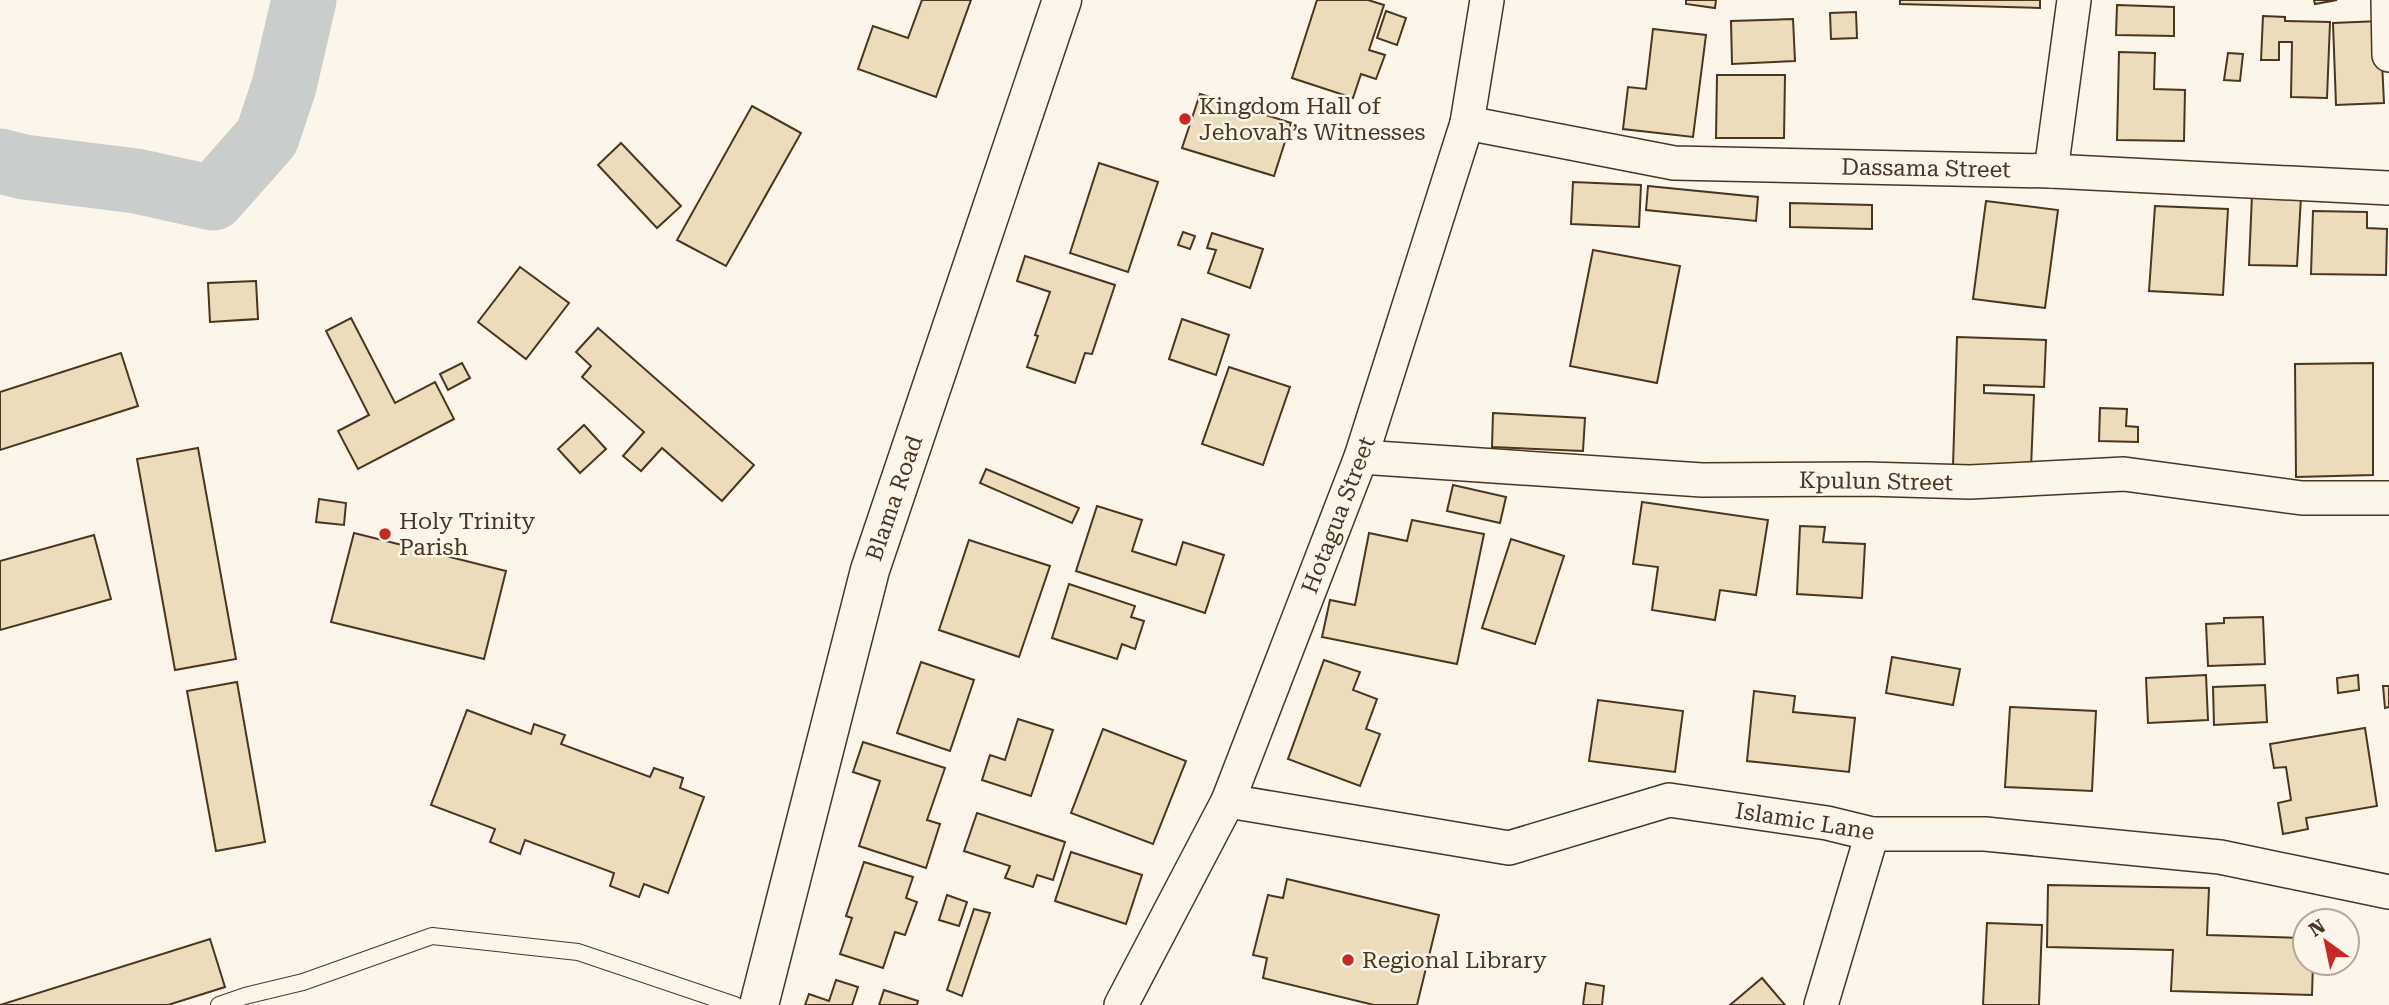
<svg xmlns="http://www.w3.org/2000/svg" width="2389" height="1005" font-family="'Roboto Serif',serif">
  <rect width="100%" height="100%" fill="#fbf6e9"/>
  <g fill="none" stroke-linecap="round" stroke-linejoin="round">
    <polyline stroke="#c9cecd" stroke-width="65" points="0,161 24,167 136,181 213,198 267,137 284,86 304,0"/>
  </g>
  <g fill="#ecdcbc" stroke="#4a3520" stroke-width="2">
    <polygon points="922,0 971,0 936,97 858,69 873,26 908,38"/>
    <polygon points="1317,0 1368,0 1384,5 1369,50 1385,55 1376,79 1361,74 1353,98 1292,78"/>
    <polygon points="1686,0 1716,0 1715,8 1686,4"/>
    <polygon points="1900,0 2040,0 2040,8 1900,4"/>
    <polygon points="2314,0 2337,0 2315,4"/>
    <polygon points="2117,5 2174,7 2174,36 2116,35"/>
    <polygon points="1386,11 1406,18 1397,45 1377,38"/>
    <polygon points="1856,12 1857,38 1831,39 1830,13"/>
    <polygon points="2263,16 2285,17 2285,21 2330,22 2327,98 2291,97 2292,42 2279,42 2279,60 2261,60"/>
    <polygon points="1793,19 1795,61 1732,64 1731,21"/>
    <polygon points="2380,21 2384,103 2336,105 2333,23"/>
    <polygon points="1653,29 1706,35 1693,137 1623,129 1628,87 1646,89"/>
    <polygon points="2119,52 2155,53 2154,89 2185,90 2184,141 2117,140"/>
    <polygon points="2228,53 2243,54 2240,81 2224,80"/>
    <polygon points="1717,75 1785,75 1784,138 1716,138"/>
    <polygon points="1200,94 1291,123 1274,176 1182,148"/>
    <polygon points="752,106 801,133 726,266 677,240"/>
    <polygon points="621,143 681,206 657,228 598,165"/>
    <polygon points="1099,163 1158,182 1128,272 1070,253"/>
    <polygon points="1573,182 1641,185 1639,227 1571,224"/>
    <polygon points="1648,186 1758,197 1756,221 1646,210"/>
    <polygon points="2252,195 2301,197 2297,266 2249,265"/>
    <polygon points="1986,201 2058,210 2045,308 1973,299"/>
    <polygon points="1790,203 1872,205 1872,229 1790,227"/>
    <polygon points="2155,206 2228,209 2223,295 2149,291"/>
    <polygon points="2313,211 2367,212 2367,228 2387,229 2386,275 2311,274"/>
    <polygon points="1183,232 1195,236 1190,249 1178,245"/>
    <polygon points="1212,233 1263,249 1250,288 1208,273 1216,250 1207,248"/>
    <polygon points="1593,250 1680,266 1657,383 1570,366"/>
    <polygon points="1025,256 1115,285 1092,354 1085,353 1075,383 1027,367 1038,336 1035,335 1050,292 1017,281"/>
    <polygon points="520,267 569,303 526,359 478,322"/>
    <polygon points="256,281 258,319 210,322 208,283"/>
    <polygon points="351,318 395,403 435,382 454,419 358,469 338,431 369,415 326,331"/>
    <polygon points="1182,319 1229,335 1216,375 1169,359"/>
    <polygon points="598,328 754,465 722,501 662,448 641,471 623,456 644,432 582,377 591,366 576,352"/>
    <polygon points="1957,337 2046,340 2044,387 1984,385 1984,393 2034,395 2031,468 1953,466"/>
    <polygon points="121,353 138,406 0,450 0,392"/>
    <polygon points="462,363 470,378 448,390 440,374"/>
    <polygon points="2373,363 2373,475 2296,477 2295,364"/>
    <polygon points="1229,367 1290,387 1263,465 1202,444"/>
    <polygon points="2100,408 2127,409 2126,426 2138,427 2138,442 2099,441"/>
    <polygon points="1493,413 1585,418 1583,451 1492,447"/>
    <polygon points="584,425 606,449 580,473 558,449"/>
    <polygon points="198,448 236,659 175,670 137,459"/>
    <polygon points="986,469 1079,508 1072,523 980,483"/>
    <polygon points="1453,485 1506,497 1500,523 1447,511"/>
    <polygon points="319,499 346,503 344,525 316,522"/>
    <polygon points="1642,502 1768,520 1756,595 1720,590 1715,620 1652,610 1658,567 1633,564"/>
    <polygon points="1097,506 1142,520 1132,551 1176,565 1183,542 1224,555 1205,613 1076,571"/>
    <polygon points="1412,520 1484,534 1457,664 1322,637 1330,600 1355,605 1369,533 1407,541"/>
    <polygon points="1800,526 1825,527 1823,542 1865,544 1862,598 1797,594"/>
    <polygon points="354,533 506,571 484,659 331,622"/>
    <polygon points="94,535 111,599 0,630 0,561"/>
    <polygon points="1511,539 1564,556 1535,644 1482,628"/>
    <polygon points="969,540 1050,566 1019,657 939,630"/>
    <polygon points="1069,584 1135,606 1131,617 1144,621 1135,649 1122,644 1117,659 1052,638"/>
    <polygon points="2263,617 2265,664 2208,666 2206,624 2224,623 2224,618"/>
    <polygon points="1892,657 1960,669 1953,705 1886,693"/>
    <polygon points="1324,660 1360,672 1353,690 1377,699 1366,729 1380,734 1360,786 1288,759"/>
    <polygon points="921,662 974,680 950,751 897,733"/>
    <polygon points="2206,675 2208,720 2148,723 2146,678"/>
    <polygon points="2358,675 2359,690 2338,693 2337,678"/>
    <polygon points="237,682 265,842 216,851 187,691"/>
    <polygon points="2265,685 2267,722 2214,725 2213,687"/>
    <polygon points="2383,686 2389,686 2389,707 2385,708"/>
    <polygon points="1754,691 1795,696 1793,712 1855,718 1849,772 1747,761"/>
    <polygon points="1598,700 1683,711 1675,772 1589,761"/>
    <polygon points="2010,707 2096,711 2092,791 2005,787"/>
    <polygon points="467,710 531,734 534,724 565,735 561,744 650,777 654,768 683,778 680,788 704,797 668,893 644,884 639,897 610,886 614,873 525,840 520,854 490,842 495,829 431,805"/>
    <polygon points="1018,719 1053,730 1031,796 982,780 990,755 1005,760"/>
    <polygon points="2365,728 2377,806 2306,818 2308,829 2283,834 2278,803 2291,800 2286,767 2274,768 2270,744"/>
    <polygon points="1103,729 1186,761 1153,844 1071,813"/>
    <polygon points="863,742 945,768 927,820 940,824 926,868 859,846 880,781 853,772"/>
    <polygon points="977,813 1065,842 1053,880 1037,875 1033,887 1005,878 1010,866 964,851"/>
    <polygon points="1071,852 1142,875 1126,924 1055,901"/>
    <polygon points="864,862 913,877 906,898 917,902 905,935 895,932 883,968 840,954 852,918 846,916"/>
    <polygon points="1287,879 1439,915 1417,1005 1374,1005 1263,978 1267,958 1253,955 1268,895 1283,898"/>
    <polygon points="2048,885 2209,888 2207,935 2305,938 2305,963 2313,963 2312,995 2171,991 2173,950 2047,947"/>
    <polygon points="947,895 967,902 959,926 939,920"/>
    <polygon points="974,909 990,913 962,996 947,990"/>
    <polygon points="1987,923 2042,925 2039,1005 1983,1005"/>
    <polygon points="210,939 225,987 168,1005 0,1005"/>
    <polygon points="1762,978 1785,1005 1730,1005"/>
    <polygon points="836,980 858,987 852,1005 805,1005 809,994 829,1001"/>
    <polygon points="1586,983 1604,986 1602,1005 1583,1005"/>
    <polygon points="884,990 918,1001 917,1005 879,1005"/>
  </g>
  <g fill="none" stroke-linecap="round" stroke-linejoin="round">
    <defs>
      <polyline id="lane" points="219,1005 245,996 303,982 432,936 578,952 735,1005"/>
      <g id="street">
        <polyline points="2388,0 2389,55"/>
        <polyline points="1467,123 1674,163 2051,171 2389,188"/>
        <polyline points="2051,171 2074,0"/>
        <polyline points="1361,457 1702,480 1867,479 1970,482 2124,474 2302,498 2389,498"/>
        <polyline points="1228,801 1509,848 1669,800 1827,823 1872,834 1985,834 2220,857 2389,892"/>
        <polyline points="1121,1005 1228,801 1361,457 1467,123 1487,0"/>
        <polyline points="1821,1005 1872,834"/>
      </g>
      <polyline id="secondary" points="759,1005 870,570 1062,0"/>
    </defs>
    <use href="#lane" stroke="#4a3520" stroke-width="18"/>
    <use href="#street" stroke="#4a3520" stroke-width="36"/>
    <use href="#secondary" stroke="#4a3520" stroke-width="41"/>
    <use href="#lane" stroke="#fbf6e9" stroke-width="16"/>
    <use href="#street" stroke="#fbf6e9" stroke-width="33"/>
    <use href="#secondary" stroke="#fbf6e9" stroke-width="38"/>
  </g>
  <g fill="#c62828" stroke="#fbf6e9" stroke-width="2.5">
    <circle cx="1185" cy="119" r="7"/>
    <circle cx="385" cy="534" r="7"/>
    <circle cx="1348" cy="960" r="7"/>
  </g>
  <g text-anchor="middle" stroke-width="5" stroke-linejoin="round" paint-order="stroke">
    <g font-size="23" fill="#4a3520" stroke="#fbf6e9" text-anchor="start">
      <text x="1199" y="114">Kingdom Hall of<tspan x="1199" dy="26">Jehovah’s Witnesses</tspan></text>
      <text x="399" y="529">Holy Trinity<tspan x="399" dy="26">Parish</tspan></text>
      <text x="1362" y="968">Regional Library</text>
    </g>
    <g font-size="23" fill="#4a3520" stroke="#fbf6e9">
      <text transform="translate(1926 168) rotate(1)" y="8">Dassama Street</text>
      <text transform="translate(1876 481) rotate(1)" y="8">Kpulun Street</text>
      <text transform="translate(894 498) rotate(-71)" y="8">Blama Road</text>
      <text transform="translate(1338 515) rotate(-69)" y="8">Hotagua Street</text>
      <text transform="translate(1805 821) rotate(9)" y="8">Islamic Lane</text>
    </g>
  </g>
  <g transform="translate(2326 942) rotate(327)"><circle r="33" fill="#fbf6e9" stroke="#b4a999" stroke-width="2"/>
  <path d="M0-5L12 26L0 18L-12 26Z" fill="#c62828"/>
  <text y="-10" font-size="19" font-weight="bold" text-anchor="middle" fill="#4a3520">N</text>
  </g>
</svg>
